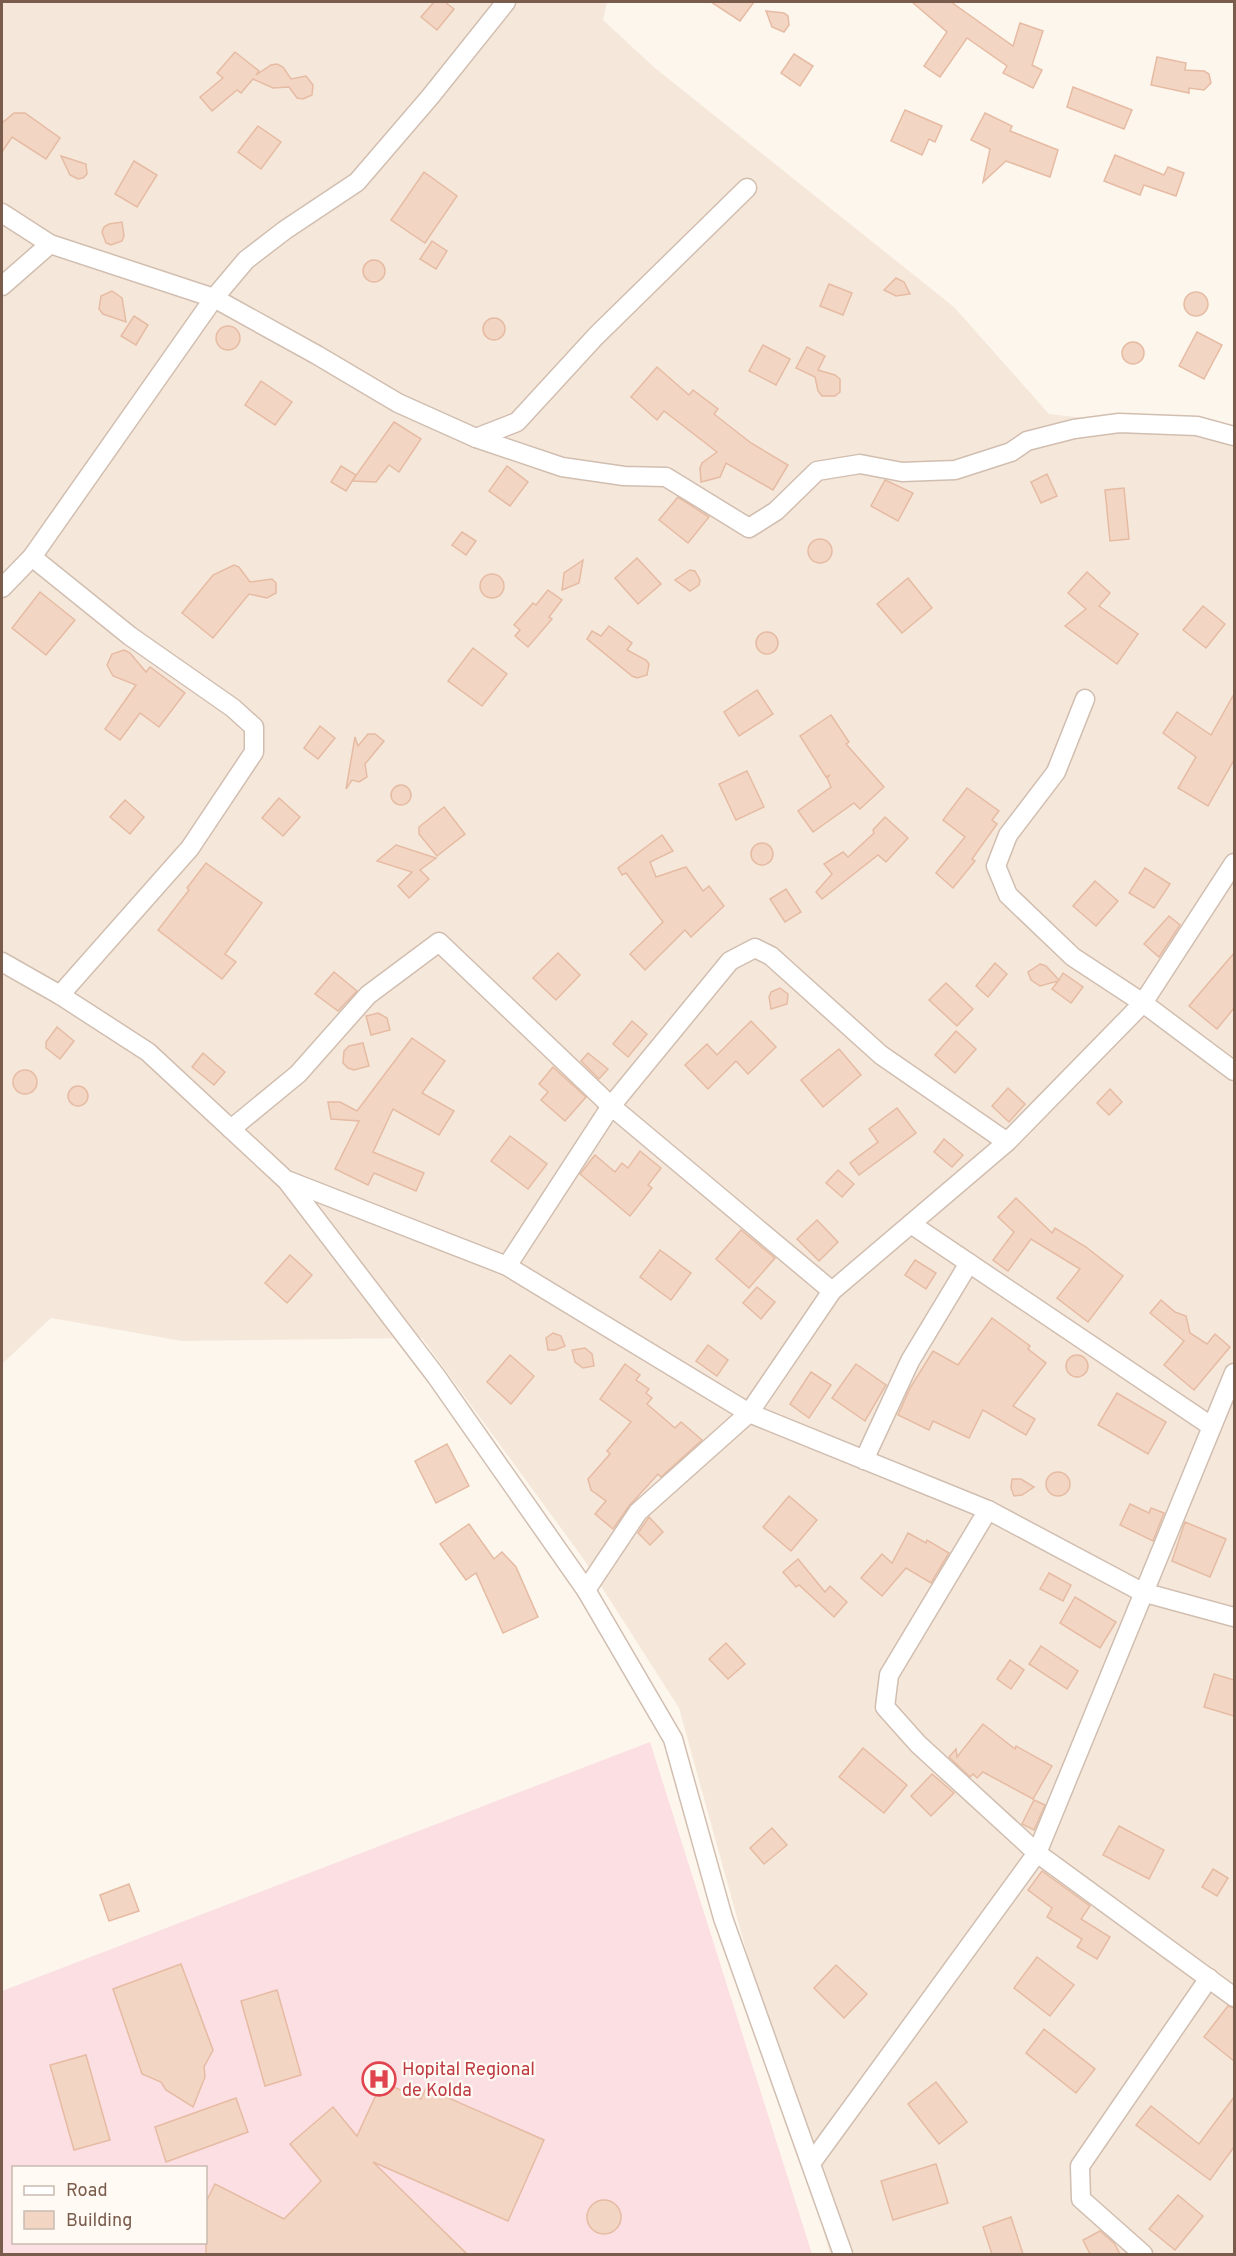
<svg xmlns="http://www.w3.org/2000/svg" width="1236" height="2256" font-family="Overpass,sans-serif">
  <rect width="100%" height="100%" fill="#fdf6ec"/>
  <polygon fill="#f5e8da" points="2,2 607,2 603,20 655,68 954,307 1049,414 1234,435 1234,2254 830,2254 679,1708 585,1561 422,1338 182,1341 51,1318 2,1364"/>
  <path fill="#fbdfe3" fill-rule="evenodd" d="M650,1742L812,2254H2V1991ZM14,2168H206V2242H14Z"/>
  <g fill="#f3d5c3" stroke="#e6bba3" stroke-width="1.5">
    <polygon points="434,2 445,2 454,9 437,30 421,17"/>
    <polygon points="711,2 754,2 740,21"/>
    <polygon points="912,2 951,2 1013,46 1020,23 1043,31 1032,65 1042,70 1033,88 1003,73 1007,66 967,38 940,77 924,66 947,32"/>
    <polygon points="766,11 784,13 788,16 789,25 784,32 772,27"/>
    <polygon points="235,52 259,71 256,75 271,65 277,64 283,67 291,79 306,76 313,85 312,95 303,99 297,98 289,87 273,88 253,79 241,93 237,90 212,111 200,97 223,78 217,73"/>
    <polygon points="794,54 813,66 800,86 781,73"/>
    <polygon points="1157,57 1186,63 1185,70 1204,71 1209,74 1211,83 1204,90 1189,88 1189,93 1151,85"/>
    <polygon points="1073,87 1132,110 1124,129 1067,107"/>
    <polygon points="905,110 942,126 935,142 929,139 922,155 891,141"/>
    <polygon points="14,113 25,113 60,138 46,159 12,137 2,152 2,123"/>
    <polygon points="985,113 1012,126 1010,131 1058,150 1050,177 1006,161 983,182 990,149 971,140"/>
    <polygon points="258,126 281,142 261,169 238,152"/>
    <polygon points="1115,155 1164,175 1168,167 1184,173 1176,196 1144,185 1140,195 1104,181"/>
    <polygon points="61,156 86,164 87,174 83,178 78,179 70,175"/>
    <polygon points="134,161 157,175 137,207 115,194"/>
    <polygon points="424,172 457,196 425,243 391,220"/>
    <polygon points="122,222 124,236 122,241 111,245 106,243 102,232 104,227 109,224"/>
    <polygon points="432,241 447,251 436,269 420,259"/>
    <circle cx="374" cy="271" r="11"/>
    <polygon points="896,278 904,282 910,294 896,296 884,290"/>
    <polygon points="829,284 852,293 843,315 820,306"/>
    <polygon points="112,291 122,298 126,322 103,314 99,309 101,296"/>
    <circle cx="1196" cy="304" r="12"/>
    <polygon points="134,316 148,325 136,345 121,336"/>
    <circle cx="494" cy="329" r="11"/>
    <circle cx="228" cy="338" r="12"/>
    <polygon points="1197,332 1222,345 1204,379 1179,366"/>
    <circle cx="1133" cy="353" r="11"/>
    <polygon points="763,345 790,359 776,385 749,371"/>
    <polygon points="807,347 825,356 818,370 835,375 840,379 840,392 835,396 822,396 818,391 815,377 796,368"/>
    <polygon points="657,367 689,395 693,390 718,409 714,414 751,443 788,465 773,490 726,463 720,477 701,482 700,468 702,463 717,452 664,411 657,420 631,397"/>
    <polygon points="261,381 292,402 275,425 245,405"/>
    <polygon points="394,422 421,439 399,472 389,465 376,482 352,481"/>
    <polygon points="341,466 356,475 346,491 331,482"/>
    <polygon points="507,466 528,482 510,506 489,491"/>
    <polygon points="1047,474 1057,496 1041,503 1031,482"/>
    <polygon points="885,480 913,493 898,521 871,506"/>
    <polygon points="1124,488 1129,539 1110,541 1105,490"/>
    <polygon points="678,497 709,517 688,543 659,520"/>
    <polygon points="462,532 476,541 466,555 452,545"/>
    <circle cx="820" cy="551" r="12"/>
    <polygon points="637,558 661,584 638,604 615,578"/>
    <polygon points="583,560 579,583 562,590 564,573"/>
    <polygon points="234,565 239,567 250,582 272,579 276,583 276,593 267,598 249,594 213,638 182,613 213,575"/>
    <polygon points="690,570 695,571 700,580 699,585 690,591 675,580"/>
    <polygon points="1087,572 1110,593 1099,606 1138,634 1117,664 1065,626 1086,609 1068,593"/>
    <circle cx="492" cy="586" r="12"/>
    <polygon points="908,578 932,608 902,633 877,604"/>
    <polygon points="548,590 562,600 549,617 552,619 528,647 515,636 520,630 514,625 533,603 536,605"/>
    <polygon points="40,592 75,620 46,655 12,628"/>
    <polygon points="1203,606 1225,624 1206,648 1183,630"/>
    <polygon points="609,626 632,643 627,650 646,660 649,664 647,675 637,678 632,676 587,639 592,631 601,636"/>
    <circle cx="767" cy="643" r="11"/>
    <polygon points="473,648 507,674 482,706 448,681"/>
    <polygon points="124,650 130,653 146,672 150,667 185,693 159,727 140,713 120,740 105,729 136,685 113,676 107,665 112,654"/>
    <polygon points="757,690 773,714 739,736 724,712"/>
    <polygon points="1234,694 1234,760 1208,806 1178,788 1196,757 1163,733 1177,712 1211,735"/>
    <polygon points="831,715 849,742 846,744 884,787 860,809 854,803 813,832 798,811 831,787 827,778 830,775 826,777 800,736"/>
    <polygon points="320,726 335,738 318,759 304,748"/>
    <polygon points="368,734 375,734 384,741 365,764 367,777 359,782 352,780 346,789 355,737 358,746"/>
    <polygon points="747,771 764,807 736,820 719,784"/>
    <circle cx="401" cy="795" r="10"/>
    <polygon points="967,788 999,811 992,820 997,824 972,859 975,861 953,888 936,873 965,837 943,820"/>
    <polygon points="279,798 300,817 283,836 262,818"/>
    <polygon points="125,800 144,817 130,834 110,817"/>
    <polygon points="444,807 465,834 437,856 419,834 419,827"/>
    <polygon points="885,817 908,838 886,862 878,855 822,899 816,892 832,874 824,864 843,852 848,857 874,833 873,830"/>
    <polygon points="662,835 673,851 650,862 656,877 686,867 703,891 709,886 724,906 691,937 685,930 645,970 630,954 663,922 626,873 622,875 618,868"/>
    <circle cx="762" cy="854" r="11"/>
    <polygon points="396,845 436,858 420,870 429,879 409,898 398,886 412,872 377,861"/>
    <polygon points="206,863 262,903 225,954 236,962 222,979 158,930 189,890 187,888"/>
    <polygon points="1145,868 1170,884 1154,908 1129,893"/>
    <polygon points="1095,881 1118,901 1096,926 1073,906"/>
    <polygon points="786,889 801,912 785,922 770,899"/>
    <polygon points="1169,916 1180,925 1159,957 1144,944"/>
    <polygon points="558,953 580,975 556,1000 533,978"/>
    <polygon points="1234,953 1234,1008 1217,1029 1189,1006"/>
    <polygon points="995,963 1007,974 988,997 976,986"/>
    <polygon points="1040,964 1046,966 1059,980 1063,973 1083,987 1071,1003 1052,989 1058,981 1040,986 1031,980 1028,972"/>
    <polygon points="334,972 357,991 338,1011 315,994"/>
    <polygon points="946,983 973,1009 957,1026 929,1000"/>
    <polygon points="780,988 788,994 787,1004 771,1009 769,997 771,992"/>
    <polygon points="378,1013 387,1018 390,1030 371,1035 366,1016"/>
    <polygon points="632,1021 647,1034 628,1057 613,1044"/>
    <polygon points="751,1021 776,1047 748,1074 736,1061 708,1089 685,1065 707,1044 717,1055"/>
    <polygon points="57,1027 74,1041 60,1059 46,1048 46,1042"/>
    <polygon points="956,1031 976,1049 955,1073 935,1055"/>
    <polygon points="412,1038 445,1061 422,1093 454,1111 439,1135 393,1109 373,1152 424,1173 416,1191 374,1173 368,1185 335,1169 359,1121 331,1119 328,1102 340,1102 357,1111"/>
    <polygon points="363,1043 369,1066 354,1070 348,1068 343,1063 344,1051 349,1046"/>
    <polygon points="839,1049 861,1075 823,1107 801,1080"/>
    <polygon points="203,1053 225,1072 214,1085 192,1067"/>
    <polygon points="588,1053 608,1069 599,1079 581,1061"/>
    <polygon points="553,1067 586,1097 565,1121 541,1100 548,1092 539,1084"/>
    <circle cx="25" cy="1082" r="12"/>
    <circle cx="78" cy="1096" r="10"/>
    <polygon points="1008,1088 1025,1104 1009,1122 992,1106"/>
    <polygon points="1110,1089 1122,1102 1109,1115 1097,1103"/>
    <polygon points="897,1108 916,1133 859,1175 850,1163 878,1142 869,1129"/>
    <polygon points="510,1136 547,1164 528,1189 491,1161"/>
    <polygon points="944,1139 963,1155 952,1167 934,1152"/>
    <polygon points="640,1151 661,1168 648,1185 652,1188 630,1216 580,1174 595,1155 615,1172 622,1163 628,1168"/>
    <polygon points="838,1170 854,1184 842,1197 826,1183"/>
    <polygon points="1016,1198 1052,1233 1055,1228 1086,1247 1123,1276 1088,1322 1057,1298 1080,1269 1031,1239 1008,1271 993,1260 1014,1232 998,1217"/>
    <polygon points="817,1220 838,1242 819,1261 797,1239"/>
    <polygon points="741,1230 775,1258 749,1288 716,1259"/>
    <polygon points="660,1250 691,1273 671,1300 640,1277"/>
    <polygon points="290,1255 312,1275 287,1303 265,1283"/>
    <polygon points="915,1260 936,1273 926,1289 905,1275"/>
    <polygon points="757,1287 775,1302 761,1319 743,1303"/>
    <polygon points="1161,1300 1175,1312 1186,1316 1190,1333 1207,1344 1215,1334 1230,1347 1194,1390 1164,1365 1184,1341 1150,1313"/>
    <polygon points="992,1318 1030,1346 1028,1349 1046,1363 1013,1406 1035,1419 1026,1435 983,1410 969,1438 933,1421 929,1430 898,1415 910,1388 933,1351 958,1365"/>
    <polygon points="553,1333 561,1336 565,1346 555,1350 548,1350 546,1338"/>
    <polygon points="708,1345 728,1360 717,1376 696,1361"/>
    <polygon points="585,1348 592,1354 594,1366 583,1368 575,1362 572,1350"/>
    <circle cx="1077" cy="1366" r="11"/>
    <polygon points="510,1355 534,1376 511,1404 487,1382"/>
    <polygon points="625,1364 640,1375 636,1380 649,1389 646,1393 652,1398 647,1404 675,1428 681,1422 702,1440 661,1477 658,1474 629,1506 613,1529 595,1514 606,1501 591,1490 588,1479 610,1454 607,1451 631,1422 600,1399"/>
    <polygon points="856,1364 886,1385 865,1421 832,1398"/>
    <polygon points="811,1372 831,1385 809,1418 790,1404"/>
    <polygon points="1117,1393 1166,1422 1148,1454 1098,1425"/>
    <polygon points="447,1444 469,1486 436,1503 415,1461"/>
    <circle cx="1058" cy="1484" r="12"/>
    <polygon points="1012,1479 1021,1479 1034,1487 1022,1495 1014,1496 1011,1488"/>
    <polygon points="789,1496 817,1520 791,1551 763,1527"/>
    <polygon points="1130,1504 1149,1513 1151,1508 1164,1513 1153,1541 1120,1525"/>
    <polygon points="649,1517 663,1532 650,1545 638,1533"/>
    <polygon points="1185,1522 1226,1539 1210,1577 1172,1561"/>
    <polygon points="469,1524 494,1559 502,1552 516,1567 538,1617 503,1633 476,1573 466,1580 440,1544"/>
    <polygon points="908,1533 926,1543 927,1540 949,1553 931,1583 906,1568 882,1596 861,1578 882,1554 892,1563"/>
    <polygon points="798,1559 825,1592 830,1586 847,1602 834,1617 799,1585 796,1587 783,1572"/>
    <polygon points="1049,1573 1071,1585 1063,1601 1040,1589"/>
    <polygon points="1075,1597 1116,1622 1100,1648 1060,1623"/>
    <polygon points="726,1643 745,1664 728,1679 709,1659"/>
    <polygon points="1041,1646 1078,1671 1067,1689 1029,1664"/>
    <polygon points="1010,1660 1024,1670 1011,1689 997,1679"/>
    <polygon points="1214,1674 1234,1680 1234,1716 1204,1707"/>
    <polygon points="983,1724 1015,1749 1016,1746 1052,1766 1033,1799 983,1772 977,1778 973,1774 970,1777 949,1757 956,1749 957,1757"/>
    <polygon points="863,1748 907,1785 884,1813 839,1777"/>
    <polygon points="932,1774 954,1793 931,1816 911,1796"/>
    <polygon points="1034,1800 1045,1805 1034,1830 1022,1824"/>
    <polygon points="1119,1826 1164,1850 1149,1879 1103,1855"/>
    <polygon points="772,1828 787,1845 764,1864 750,1848"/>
    <polygon points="1213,1869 1228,1878 1217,1896 1202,1887"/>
    <polygon points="1042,1871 1090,1906 1081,1919 1110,1937 1097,1959 1077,1947 1082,1939 1047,1917 1052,1908 1028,1890"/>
    <polygon points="129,1884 139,1911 109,1921 100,1895"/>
    <polygon points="1037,1957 1074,1985 1050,2016 1014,1988"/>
    <polygon points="181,1964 213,2050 204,2067 205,2077 193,2107 166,2090 161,2082 142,2074 113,1989"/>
    <polygon points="836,1965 867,1994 844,2018 814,1988"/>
    <polygon points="277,1990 301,2075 265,2086 241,2001"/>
    <polygon points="1228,2006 1234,2008 1234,2061 1204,2037"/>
    <polygon points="1044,2029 1095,2069 1076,2093 1026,2053"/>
    <polygon points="86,2055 110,2140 74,2150 50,2065"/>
    <polygon points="382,2082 421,2099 426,2088 544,2140 508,2221 373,2162 467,2254 206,2254 206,2202 215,2184 284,2219 321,2181 290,2144 333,2107 357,2136"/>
    <polygon points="936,2082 967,2122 939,2144 908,2104"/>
    <polygon points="1234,2097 1234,2147 1210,2180 1136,2125 1151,2106 1199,2144"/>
    <polygon points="236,2098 248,2132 166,2162 155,2127"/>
    <polygon points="936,2164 948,2203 893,2220 881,2181"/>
    <polygon points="1178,2195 1203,2216 1175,2250 1149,2229"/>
    <circle cx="604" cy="2217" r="17"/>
    <polygon points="1011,2217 1023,2254 992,2254 983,2227"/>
    <polygon points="1100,2231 1114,2243 1120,2254 1090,2254 1083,2240"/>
  </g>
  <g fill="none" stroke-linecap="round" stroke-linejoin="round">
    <defs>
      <g id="street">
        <polyline points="2,213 50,244 214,298 317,355 398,403 476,438 562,467 624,476 666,477 749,528 776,511 817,471 860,464 902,472 955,470 1011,452 1027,441 1074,429 1119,423 1197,426 1234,436"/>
        <polyline points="2,286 50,244"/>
        <polyline points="476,438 517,422 596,336 747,188"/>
        <polyline points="32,557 130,636 233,708 254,727 254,752 190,848 60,995"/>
        <polyline points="2,588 32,557 214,298 246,260 285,230 357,182 430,97 506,2"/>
        <polyline points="1085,699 1056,772 1008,835 996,866 1008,895 1073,957 1143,1003 1234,1071"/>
        <polyline points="2,962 60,995 148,1052 287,1181 436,1376 586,1590 673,1739 723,1918 843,2254"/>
        <polyline points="231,1129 298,1074 368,995 439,942 611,1106 832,1291"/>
        <polyline points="289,1181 507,1266 749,1413 988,1510 1142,1592 1234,1617"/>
        <polyline points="911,1224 1211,1426"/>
        <polyline points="507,1266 611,1106 730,961 755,948 771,956 881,1055 1007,1142"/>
        <polyline points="864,1460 910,1361 969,1263"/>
        <polyline points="988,1510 889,1675 885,1707 918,1744 1037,1853 1234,1997"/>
        <polyline points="586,1590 638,1512 749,1413 832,1291 1007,1142 1143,1003 1234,863"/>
        <polyline points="812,2162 1037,1853 1234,1373"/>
        <polyline points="1143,2254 1081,2199 1080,2166 1209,1978"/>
      </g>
    </defs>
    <use href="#street" stroke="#d1beb0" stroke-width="21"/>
    <use href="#street" stroke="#fff" stroke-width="18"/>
  </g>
  <defs>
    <symbol id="hospital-ring" viewBox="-11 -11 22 22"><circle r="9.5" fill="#fffaf3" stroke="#e0444e" stroke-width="1.5"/><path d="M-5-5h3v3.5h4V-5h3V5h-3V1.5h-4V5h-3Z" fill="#e0444e"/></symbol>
  </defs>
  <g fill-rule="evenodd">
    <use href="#hospital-ring" x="360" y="2060" width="38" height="38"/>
  </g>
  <g text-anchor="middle" stroke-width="4.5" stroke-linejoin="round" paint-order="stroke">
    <g font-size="18" fill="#be3a42" stroke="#fffaf3" text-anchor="start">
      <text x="402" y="2075">Hopital Regional<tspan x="402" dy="21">de Kolda</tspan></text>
    </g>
  </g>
  <rect width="1236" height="2256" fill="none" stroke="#7a5c4d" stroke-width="6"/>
  <rect x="12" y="2166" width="195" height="78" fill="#fffaf3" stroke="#cabbb1" stroke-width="1.5"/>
  <rect x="24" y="2186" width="30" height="9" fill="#ffffff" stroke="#cabbb1" stroke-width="1.5"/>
  <text x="66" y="2196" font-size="18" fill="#7a5c4d">Road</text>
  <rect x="24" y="2211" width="30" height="18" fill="#f3d5c3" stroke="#cabbb1" stroke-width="1.5"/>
  <text x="66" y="2226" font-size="18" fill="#7a5c4d">Building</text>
</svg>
